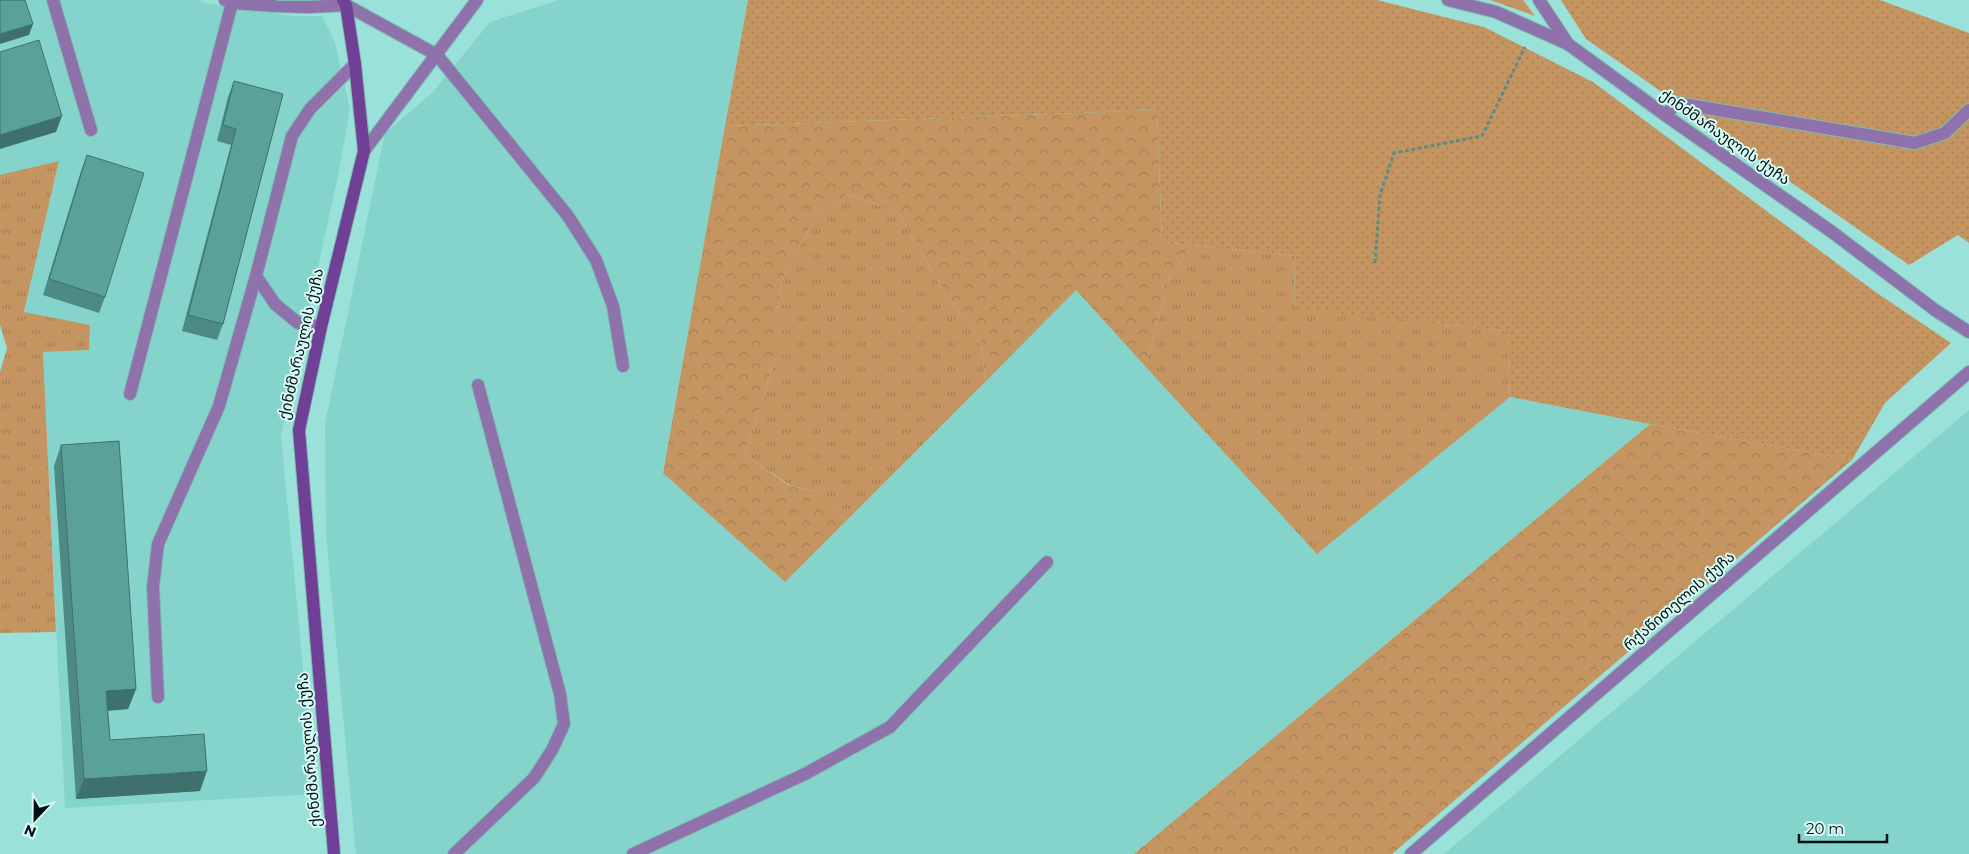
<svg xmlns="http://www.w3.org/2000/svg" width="1969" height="854" font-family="Montserrat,'Noto Sans Georgian',sans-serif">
  <defs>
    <pattern id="grass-tufts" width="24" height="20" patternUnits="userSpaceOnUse" patternTransform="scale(1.25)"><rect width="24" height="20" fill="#c59561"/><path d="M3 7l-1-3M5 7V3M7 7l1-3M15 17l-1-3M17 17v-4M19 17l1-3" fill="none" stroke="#a77f53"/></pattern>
    <pattern id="forest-crowns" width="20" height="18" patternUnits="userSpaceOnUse" patternTransform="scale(1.25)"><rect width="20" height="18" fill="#c59561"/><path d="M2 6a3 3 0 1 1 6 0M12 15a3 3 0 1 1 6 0" fill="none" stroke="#a77f53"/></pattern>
    <pattern id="garden-dots" width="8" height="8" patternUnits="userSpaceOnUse" patternTransform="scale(1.25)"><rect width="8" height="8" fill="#c59561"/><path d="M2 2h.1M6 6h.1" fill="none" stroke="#a77f53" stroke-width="1.8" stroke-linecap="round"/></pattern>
  </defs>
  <rect width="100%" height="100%" fill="#99e1d9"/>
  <g fill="#84d4cc">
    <polygon points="0,0 199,0 206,3 291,16 322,16 335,43 350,109 339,171 281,436 315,794 65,808 43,352 88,350 90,325 24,313 59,162 0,175"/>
    <polygon points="559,0 748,0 663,472 785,582 1076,290 1317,553 1510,397 1650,424 1134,854 356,854 326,534 325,424 385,133 432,93 490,22"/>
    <polygon points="1969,410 1969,854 1444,854"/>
  </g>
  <g fill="url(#grass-tufts)">
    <polygon points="1490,0 1523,0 1535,16"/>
    <polygon points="59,161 24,312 90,325 89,350 43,352 56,632 0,633 0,372 7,348 0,325 0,175"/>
    <polygon points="848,194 898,213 946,295 980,338 986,381 846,521 817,492 791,486 745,455 752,429 776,358 776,315 785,272 819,213"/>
    <polygon points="1192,245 1295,256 1294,307 1507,331 1510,397 1317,554 1145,366 1170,277"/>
  </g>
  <g fill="url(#forest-crowns)">
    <polygon points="1157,110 1162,242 1192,245 1170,277 1145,366 1076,290 986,381 980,338 946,295 898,213 848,194 819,213 785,272 776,315 776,358 752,429 745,455 790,486 817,492 846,521 785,582 663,473 725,126"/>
    <polygon points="1650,424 1852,460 1392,854 1134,854"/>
  </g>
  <g fill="url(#garden-dots)">
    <polygon points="748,0 1377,0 1484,27 1593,82 1874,291 1951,343 1885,403 1852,460 1650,424 1510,397 1507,331 1294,308 1295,256 1162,242 1157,110 725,126"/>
    <polygon points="1561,0 1880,0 1969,33 1969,243 1958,235 1909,265 1586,39"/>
  </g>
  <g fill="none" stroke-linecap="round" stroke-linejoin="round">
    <defs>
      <g id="service">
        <polyline points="53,0 91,130"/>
        <polyline points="437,55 568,216 596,260 613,306 623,366"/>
        <polyline points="1665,115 1677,103 1915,143 1945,133 1969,110"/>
        <polyline points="256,276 275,304 298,323 321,327"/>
        <polyline points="130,394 232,3"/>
        <polyline points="158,697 153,587 158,544 219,406 256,276 292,136 310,109 355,64"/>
        <polyline points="454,854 534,778 552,750 564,724 560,694 478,385"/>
        <polyline points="633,854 805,774 890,727 1047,562"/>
      </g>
      <g id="minor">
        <polyline points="225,0 232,3 276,6 308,7 346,5 437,55"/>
        <polyline points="1448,0 1496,12 1568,44 1665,115 1832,232 1935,310 1969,332"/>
        <polyline points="1539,0 1568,44"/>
        <polyline points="364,151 477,0"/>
        <polyline points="1411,854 1969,372"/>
      </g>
      <polyline id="secondary" points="334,854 299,430 321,327 364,151 355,64 346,5 343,0"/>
    </defs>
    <use href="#service" stroke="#7dbbb5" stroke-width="14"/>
    <use href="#minor" stroke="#7dbbb5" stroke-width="14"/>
    <use href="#secondary" stroke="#7dbbb5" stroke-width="14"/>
    <polyline stroke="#5b8c87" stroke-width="3" stroke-dasharray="4 2.5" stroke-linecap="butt" points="1375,263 1380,195 1394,153 1482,136 1525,47"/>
    <use href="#service" stroke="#8f71ab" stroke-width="12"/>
    <use href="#minor" stroke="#8f71ab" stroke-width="12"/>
    <use href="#secondary" stroke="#703f96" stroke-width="12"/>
  </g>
  <g fill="#4d8a84">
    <polygon points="234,81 283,94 223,324 217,340 182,331 231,145 217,141 228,97"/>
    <polygon points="87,155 105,297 99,313 43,295 81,171"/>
    <polygon points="61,445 136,689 128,709 108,711 110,740 200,791 76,799 54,466"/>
  </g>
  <g fill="#3f716c">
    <polygon points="33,24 29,35 0,44 0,34"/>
    <polygon points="62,116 56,132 0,149 0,135"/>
    <polygon points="136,689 128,709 99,711 106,691"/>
    <polygon points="207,771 200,791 76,799 84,779"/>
  </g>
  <g fill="#5aa19a" stroke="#3f716c">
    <polygon points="0,0 25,0 33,24 0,34"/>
    <polygon points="39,40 62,116 0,135 0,52"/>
    <polygon points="234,81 283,94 223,324 188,315 236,129 223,125"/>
    <polygon points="87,155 144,173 105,297 49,279"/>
    <polygon points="119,441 136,689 106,691 110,740 204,734 207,771 84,779 61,445"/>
  </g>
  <g text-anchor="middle" stroke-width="4" stroke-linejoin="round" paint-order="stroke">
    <g font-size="15" fill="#00100f" stroke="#d7faf6">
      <text transform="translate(1725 137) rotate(35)" y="5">ქინძმარაულის ქუჩა</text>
      <text transform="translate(301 344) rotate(-77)" y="5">ქინძმარაულის ქუჩა</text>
      <text transform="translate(1679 601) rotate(-41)" y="5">რქაწითელის ქუჩა</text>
      <text transform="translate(309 750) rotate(-95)" y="5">ქინძმარაულის ქუჩა</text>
    </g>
  </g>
  <g transform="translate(35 819) rotate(202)" stroke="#d7faf6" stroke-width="4" paint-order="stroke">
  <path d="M0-4L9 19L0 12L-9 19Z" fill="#00100f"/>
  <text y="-8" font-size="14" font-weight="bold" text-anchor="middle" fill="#00100f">N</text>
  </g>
  <path d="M1799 834v8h88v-8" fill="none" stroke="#00100f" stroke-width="2.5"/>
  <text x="1806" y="834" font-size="15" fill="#00100f" stroke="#d7faf6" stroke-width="4" paint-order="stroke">20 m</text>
</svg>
